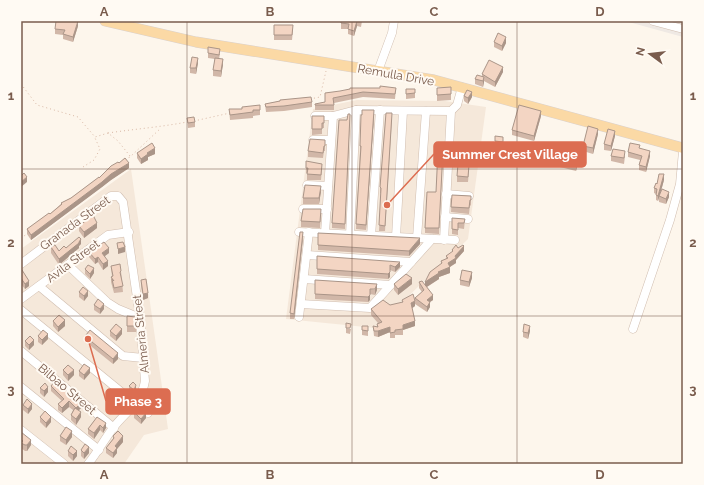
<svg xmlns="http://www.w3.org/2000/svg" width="704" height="485" font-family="Raleway,sans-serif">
  <rect width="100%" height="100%" fill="#fdf6ec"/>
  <g fill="#f5e8da">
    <polygon points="357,100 445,101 486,107 468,239 375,328 286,319 313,109"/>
    <polygon points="131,169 168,429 144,435 124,464 21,464 21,249"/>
  </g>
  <polygon fill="#efe9e4" points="625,21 683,21 683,37"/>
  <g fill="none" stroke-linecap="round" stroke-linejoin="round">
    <defs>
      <g id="minor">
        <polyline points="653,21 683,29"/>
        <polyline points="378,71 392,33 394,21"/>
        <polyline points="315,116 333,116 356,110 451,111 457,105 462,87"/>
        <polyline points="313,140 331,140"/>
        <polyline points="307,185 328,186"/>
        <polyline points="446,194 469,196"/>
        <polyline points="303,209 327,209"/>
        <polyline points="445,217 468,219"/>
        <polyline points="299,232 455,240"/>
        <polyline points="325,233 333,116"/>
        <polyline points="350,235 356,110"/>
        <polyline points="371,236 380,110"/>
        <polyline points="396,237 403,111"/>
        <polyline points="417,238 426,111"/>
        <polyline points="444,240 451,111"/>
        <polyline points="307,255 411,262"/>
        <path d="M21,264L111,196H118L123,202L140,318L145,381C141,404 126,411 113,428C104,440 97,453 88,464"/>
        <polyline points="68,265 107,302 118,309 140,318"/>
        <polyline points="304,279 390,285"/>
        <polyline points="39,286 123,356 143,358"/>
        <polyline points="21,299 108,235 129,232"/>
        <polyline points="301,304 370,308 432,239"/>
        <polyline points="21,310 136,404 148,413"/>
        <polyline points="299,317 309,232"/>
        <polyline points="633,329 670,220 680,184 683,151"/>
        <polyline points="21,351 114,428"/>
        <polyline points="21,387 99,450"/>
        <polyline points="21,430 64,464"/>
      </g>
      <polyline id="major" points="105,21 196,42 434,80 683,148"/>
    </defs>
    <use href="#minor" stroke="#d1beb0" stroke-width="9"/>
    <use href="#major" stroke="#dad1cd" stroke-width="11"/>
    <g stroke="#d9b8a5" stroke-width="1" stroke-dasharray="1 3" stroke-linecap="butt">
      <polyline points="21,84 37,105 78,117 95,137 108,133 118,141 130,156"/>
      <polyline points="310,99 320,97 326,71"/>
      <polyline points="194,121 230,113"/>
      <path d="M108,133C135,129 161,127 187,122"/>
      <polyline points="125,159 130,157 161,128"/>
      <polyline points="83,167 94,160 100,149 95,138"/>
      <polyline points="21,238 27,234"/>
    </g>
    <use href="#minor" stroke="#fff" stroke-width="8"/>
    <use href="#major" stroke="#fbd9a5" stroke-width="10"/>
  </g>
  <g fill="#d1b7a8">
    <polygon points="341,21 362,21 361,27 357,26 354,36 348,34 348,29 341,29"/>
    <polygon points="274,25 293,30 292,40 274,40"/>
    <polygon points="78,26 73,42 63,39 63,35 55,34 55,29"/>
    <polygon points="494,42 506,43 502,51 494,47"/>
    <polygon points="208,53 220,54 219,59 223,64 221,77 213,76 213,70 215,59 208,58"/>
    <polygon points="198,63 196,74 190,73 190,68"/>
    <polygon points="503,72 495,87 484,81 483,87 475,84 475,79 482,76 482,74"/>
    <polygon points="396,88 395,99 363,97 334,103 334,110 315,110 315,104 325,102 325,93"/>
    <polygon points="437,88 451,94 451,100 437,101"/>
    <polygon points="406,89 415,93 415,98 406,99"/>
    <polygon points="464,96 472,97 468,104 464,101"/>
    <polygon points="280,101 312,102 312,107 284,111 266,112 265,104"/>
    <polygon points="260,105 260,115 253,116 253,118 230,120 229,109 242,109"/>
    <polygon points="312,116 324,116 324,128 322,128 322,134 312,135"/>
    <polygon points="374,116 366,230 356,229 360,151 360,146"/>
    <polygon points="541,116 534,141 512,135 512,130"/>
    <polygon points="187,118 195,122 195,127 188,128"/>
    <polygon points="392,118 385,231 379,231 381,193 380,193 380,187"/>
    <polygon points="347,120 350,120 345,229 332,228 332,223"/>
    <polygon points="598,134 593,154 583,151 583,146"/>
    <polygon points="495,136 503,142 503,147 495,146"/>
    <polygon points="615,136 611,151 604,150 604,144"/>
    <polygon points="512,143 542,155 539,163 519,157 519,159 509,157 509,152"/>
    <polygon points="325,146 325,151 324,151 323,158 308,157 308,151"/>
    <polygon points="640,148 650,156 646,172 639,170 639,165 640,160 628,157 628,152"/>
    <polygon points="443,150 439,234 425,233 425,228 436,192"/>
    <polygon points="137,153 155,154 148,157 148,160 141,164 137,158"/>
    <polygon points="611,156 625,156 624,164 611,161"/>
    <polygon points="579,158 576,171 560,167 560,162"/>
    <polygon points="306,161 322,169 321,180 307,180 307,173 306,173"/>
    <polygon points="119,163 129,168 111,180 102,187 31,240 27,234 27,229 50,214 61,204 61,203 71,198"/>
    <polygon points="469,170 468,182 457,182 457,176"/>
    <polygon points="664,180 660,195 669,197 666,204 659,202 659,197 658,201 656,200 656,194 654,193 654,188 657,184"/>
    <polygon points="321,191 319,204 303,204 303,198"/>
    <polygon points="452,195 471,196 471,206 470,205 469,214 451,212"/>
    <polygon points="321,214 320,228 301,227 301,221"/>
    <polygon points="452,218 465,219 464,229 458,228 458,235 452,234"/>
    <polygon points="79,226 97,228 84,238 79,231"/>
    <polygon points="318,233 420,244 409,256 318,250"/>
    <polygon points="303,238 294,319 290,319 290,313"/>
    <polygon points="81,244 79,246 79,248 59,265 51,253 51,247 59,251 66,248"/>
    <polygon points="458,248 464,251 456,260 456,263 450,267 450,273 439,277 439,279 427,287 433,300 430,302 430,307 427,312 415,304 415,306 412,308 415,326 403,330 403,335 395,335 395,338 390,338 390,332 378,337 374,336 373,326 377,327 377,324 378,323 371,315 371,309 402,303 402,300 415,300 415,298 422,292 419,288 419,282 425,285 441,264 441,261 446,259 446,256 452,252 452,250"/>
    <polygon points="89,252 109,253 105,256 108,266 103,270 98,262 95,264 89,257"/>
    <polygon points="317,256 400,267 395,272 390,270 390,277 388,279 317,274"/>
    <polygon points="111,266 121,271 123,292 114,293 111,282 111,277 112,277"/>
    <polygon points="85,269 94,273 90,279 85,274"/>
    <polygon points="21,271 29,286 25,289 21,284"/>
    <polygon points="472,278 469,287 460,285 460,280"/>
    <polygon points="141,280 148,298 143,300 141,285"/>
    <polygon points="315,280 377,290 375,295 370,294 370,300 368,302 315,299"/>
    <polygon points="394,284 412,284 398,295 394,290"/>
    <polygon points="79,292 88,296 84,301 79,297"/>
    <polygon points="94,305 104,309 100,314 94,310"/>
    <polygon points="127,316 136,326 136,332 127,332"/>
    <polygon points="53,321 65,326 58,332 53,326"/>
    <polygon points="368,326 368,336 362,335 362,330"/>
    <polygon points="346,328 351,329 350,334 346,333"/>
    <polygon points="110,331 122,334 116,341 110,336"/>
    <polygon points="530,331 528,339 523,337 523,332"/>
    <polygon points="86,335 118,359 113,364 92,347 86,340"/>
    <polygon points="38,336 48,339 42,345 38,342"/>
    <polygon points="25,341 34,345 29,350 25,346"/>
    <polygon points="63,370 74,375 68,381 63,375"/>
    <polygon points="79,371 90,373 84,380 79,376"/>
    <polygon points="51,386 81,408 79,410 81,417 76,425 71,420 71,415 73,410 69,407 62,413 58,410 58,404 62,401 51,391"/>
    <polygon points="129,386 136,390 134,395 129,391"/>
    <polygon points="40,388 48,392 44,397 40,393"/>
    <polygon points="23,405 32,409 28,414 23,410"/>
    <polygon points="134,412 146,418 141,424 134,418"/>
    <polygon points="40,417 51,422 46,428 40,422"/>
    <polygon points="97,417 106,428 103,433 100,430 94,439 88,434 88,429"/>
    <polygon points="21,432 31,445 27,451 25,451 21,448"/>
    <polygon points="60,436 72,437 66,445 60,441"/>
    <polygon points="113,436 123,442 117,449 117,453 113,458 106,453 106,448 113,439"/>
    <polygon points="81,450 89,453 84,459 81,456"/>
    <polygon points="68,451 77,456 73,461 68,456"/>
  </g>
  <g fill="#aa9588">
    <polygon points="78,21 78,26 73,42 73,37"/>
    <polygon points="357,21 357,26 354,36 354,31"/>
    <polygon points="506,37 506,43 502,51 502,46"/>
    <polygon points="198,58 198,63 196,74 196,68"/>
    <polygon points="223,59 223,64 221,77 221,71"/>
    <polygon points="503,67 503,72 495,87 495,82"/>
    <polygon points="484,77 484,82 483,87 483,81"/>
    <polygon points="472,92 472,97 468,104 468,98"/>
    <polygon points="374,110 374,116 366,230 366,225"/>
    <polygon points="541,111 541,116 534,141 534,136"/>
    <polygon points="598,129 598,134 593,154 593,148"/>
    <polygon points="615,131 615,136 611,151 611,146"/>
    <polygon points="155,148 155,154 148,157 148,160 141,164 141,159 147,153"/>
    <polygon points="542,150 542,155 539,163 539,158"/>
    <polygon points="650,151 650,156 646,172 646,167"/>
    <polygon points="579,153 579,158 576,171 576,166"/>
    <polygon points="129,163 129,168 111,180 102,187 31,240 31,235 111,174"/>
    <polygon points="664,174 664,180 658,201 658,196"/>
    <polygon points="27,177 27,182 21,187 21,182"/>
    <polygon points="321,186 321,191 319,204 319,198"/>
    <polygon points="669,192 669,197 666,204 666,199"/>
    <polygon points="97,223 97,228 84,238 84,232"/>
    <polygon points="303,232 303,238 294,319 294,314"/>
    <polygon points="420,238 420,244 409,256 409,251"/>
    <polygon points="81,239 81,244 79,246 79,248 59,265 59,259"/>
    <polygon points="464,246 464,251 456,260 456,263 448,268 448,263"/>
    <polygon points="125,247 125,252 118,254 118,249"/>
    <polygon points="109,248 109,253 102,258 102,253"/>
    <polygon points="98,257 98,262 95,264 95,259"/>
    <polygon points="108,261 108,266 103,270 103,264"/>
    <polygon points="400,262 400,267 395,272 395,267"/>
    <polygon points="390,265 390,277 388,279 388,274"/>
    <polygon points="450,267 450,273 439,277 439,279 425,288 425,282 438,272"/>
    <polygon points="94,268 94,273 90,279 90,274"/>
    <polygon points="472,272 472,278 469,287 469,282"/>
    <polygon points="412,278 412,284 398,295 398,289"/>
    <polygon points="29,281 29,286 25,289 25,284"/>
    <polygon points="377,284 377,290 375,295 375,289"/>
    <polygon points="370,289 370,300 368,302 368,297"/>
    <polygon points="88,291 88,296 84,301 84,296"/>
    <polygon points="148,293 148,298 143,300 143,294"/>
    <polygon points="433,295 433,300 430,302 430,307 427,312 427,300"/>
    <polygon points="415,301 415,306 411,309 411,303"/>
    <polygon points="104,304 104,309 100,314 100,309"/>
    <polygon points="65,320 65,326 58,332 58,327"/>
    <polygon points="415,321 415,326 403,330 403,325"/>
    <polygon points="530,326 530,331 528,339 528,333"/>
    <polygon points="390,327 390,332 378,337 378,331"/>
    <polygon points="122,329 122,334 116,341 116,336"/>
    <polygon points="48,334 48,339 42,345 42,340"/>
    <polygon points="34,340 34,345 29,350 29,345"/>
    <polygon points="118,353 118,359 113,364 113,359"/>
    <polygon points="90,368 90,373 84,380 84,375"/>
    <polygon points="74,370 74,375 68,381 68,375"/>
    <polygon points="136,385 136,390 134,395 134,390"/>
    <polygon points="48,387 48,392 44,397 44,391"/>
    <polygon points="69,401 69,407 62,413 62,408"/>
    <polygon points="81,403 81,408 76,413 76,408"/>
    <polygon points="32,404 32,409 28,414 28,409"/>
    <polygon points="81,412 81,417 76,425 76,419"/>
    <polygon points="146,413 146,418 141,424 141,419"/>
    <polygon points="51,417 51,422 46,428 46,423"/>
    <polygon points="106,423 106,428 103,433 103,428"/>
    <polygon points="100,425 100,430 94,439 94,433"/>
    <polygon points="72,431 72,437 66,445 66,440"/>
    <polygon points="123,436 123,442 117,449 117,453 113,458 113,453 115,446"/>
    <polygon points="31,440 31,445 27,451 27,445"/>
    <polygon points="89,447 89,453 84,459 84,453"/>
    <polygon points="77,451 77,456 73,461 73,455"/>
  </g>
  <g fill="#f3d5c3" stroke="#aa9588">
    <polygon points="56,21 78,21 73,37 63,34 65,30 55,29"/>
    <polygon points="341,21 357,21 354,31 348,29 349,24 341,23"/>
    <polygon points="274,25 293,25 292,35 274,35"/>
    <polygon points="498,33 506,37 502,46 494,42"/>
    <polygon points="208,47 220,49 219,55 208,53"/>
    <polygon points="192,57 198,58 196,68 190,68"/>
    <polygon points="215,58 223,59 221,71 213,70"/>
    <polygon points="489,60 503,67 495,82 482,74"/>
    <polygon points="477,75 484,77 483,81 475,79"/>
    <polygon points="380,86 396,88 395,94 363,92 333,98 334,105 315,105 315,104 325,102 325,93 340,91 350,89 350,88 380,88"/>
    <polygon points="451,87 451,94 437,95 437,88"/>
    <polygon points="406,89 415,89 415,93 406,94"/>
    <polygon points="467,90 472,92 468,98 464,96"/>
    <polygon points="311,97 312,102 284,106 266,107 265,104 280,101 280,100"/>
    <polygon points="260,105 260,110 253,110 253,112 230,115 229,109 242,109 242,107"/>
    <polygon points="519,105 541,111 534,136 512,130"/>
    <polygon points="362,110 374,110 366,225 356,224 361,146 360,146 361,115 362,115"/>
    <polygon points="386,113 392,113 385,226 379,225 381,188 380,187"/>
    <polygon points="348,114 350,114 345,224 332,223 339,120 347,120"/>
    <polygon points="312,116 324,116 324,123 322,123 322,129 312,129"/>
    <polygon points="194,117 195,122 188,123 187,118"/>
    <polygon points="588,126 598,129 593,148 583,146"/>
    <polygon points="608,129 615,131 611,146 604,144"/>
    <polygon points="495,136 503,137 503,142 495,141"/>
    <polygon points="310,139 325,140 325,146 324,146 323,153 308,151"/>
    <polygon points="152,143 155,148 147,153 148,154 141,159 137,153"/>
    <polygon points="630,143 640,145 639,148 650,151 646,167 639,165 642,156 628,152"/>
    <polygon points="613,149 625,151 624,158 611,156"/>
    <polygon points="438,150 443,150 439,228 425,228 427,192 436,192"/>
    <polygon points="125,158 129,163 111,174 102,182 31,235 27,229 49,213 50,214 62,204 61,203 71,198 99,177 99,178 111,166 118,162 119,163"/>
    <polygon points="306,161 322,164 321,175 307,174 308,168 306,168"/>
    <polygon points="458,164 469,165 468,177 457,176"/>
    <polygon points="24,173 27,177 21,182 21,176"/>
    <polygon points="659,174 664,174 658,196 656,195 657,189 654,188 656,183 657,184"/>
    <polygon points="305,185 321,186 319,198 303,198"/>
    <polygon points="662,189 669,192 666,199 659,196"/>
    <polygon points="452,195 471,196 471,200 470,200 469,208 451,207"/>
    <polygon points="303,209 321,209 320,222 301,221"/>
    <polygon points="93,215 97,223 84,232 79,226"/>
    <polygon points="452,218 465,219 464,223 458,223 458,230 452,229"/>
    <polygon points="300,232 303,232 294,314 290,313"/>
    <polygon points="318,233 420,238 409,251 318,245"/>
    <polygon points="79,237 81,239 79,242 79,243 59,259 51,247 55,245 59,251 64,246 66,248"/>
    <polygon points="104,242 109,248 102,253 108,261 103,264 98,257 95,259 89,252"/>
    <polygon points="123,242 125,247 118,249 117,243"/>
    <polygon points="456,245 458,248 463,245 464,246 455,256 456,258 448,263 450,267 438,272 439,273 425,282 430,272 442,263 441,261 448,258 446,256 453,251 452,250"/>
    <polygon points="317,256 400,262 395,267 390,265 390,272 388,274 317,269"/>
    <polygon points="120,264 121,271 120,272 123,286 114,288 112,279 114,281 111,277 113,276 111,266"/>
    <polygon points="88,265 94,268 90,274 85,269"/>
    <polygon points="22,270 29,281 25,284 21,278 21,271"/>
    <polygon points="462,270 472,272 469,282 460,280"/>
    <polygon points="406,274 412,278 398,289 394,284"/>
    <polygon points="146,279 148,293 143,294 141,280"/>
    <polygon points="315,280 377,284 375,289 370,289 370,295 368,297 315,294"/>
    <polygon points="422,281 433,295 427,300 430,302 427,307 415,298 424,290 419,282"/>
    <polygon points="83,287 88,291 84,296 79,292"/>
    <polygon points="413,294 415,301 411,303 415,321 403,325 403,329 395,330 395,332 390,333 390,327 378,331 374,331 373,326 378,327 377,324 382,322 371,309 383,300 390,305 403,302 402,300"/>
    <polygon points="98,299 104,304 100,309 94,305"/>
    <polygon points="59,315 65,320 58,327 53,321"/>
    <polygon points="127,316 135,317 136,326 127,326"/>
    <polygon points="346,323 351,324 350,328 346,328"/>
    <polygon points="116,324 122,329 116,336 110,331"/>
    <polygon points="524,324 530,326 528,333 523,332"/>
    <polygon points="362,326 368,326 368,331 362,330"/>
    <polygon points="43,330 48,334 42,340 38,336"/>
    <polygon points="90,330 118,353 113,359 92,342 86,335"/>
    <polygon points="30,336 34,340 29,345 25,341"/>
    <polygon points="84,364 90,368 84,375 79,371"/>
    <polygon points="68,365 74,370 68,375 63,370"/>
    <polygon points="55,381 81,403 76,408 69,401 62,408 58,404 64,399 51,386"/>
    <polygon points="133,382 136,385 134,390 129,386"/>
    <polygon points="45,383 48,387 44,391 40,388"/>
    <polygon points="27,399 32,404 28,409 23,405"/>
    <polygon points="138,407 146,413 141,419 134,412"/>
    <polygon points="75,408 81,412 76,419 71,415"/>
    <polygon points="45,411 51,417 46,423 40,417"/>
    <polygon points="97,417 106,423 103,428 100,425 94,433 88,429"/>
    <polygon points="66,427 72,431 66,440 60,436"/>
    <polygon points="118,431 123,436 115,446 117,448 113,453 106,448 114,438 113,436"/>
    <polygon points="21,432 31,440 27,445 25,445 21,443 23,441 21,439"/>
    <polygon points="85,444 89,447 84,453 81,450"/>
    <polygon points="71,446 77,451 73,455 68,451"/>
  </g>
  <path fill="none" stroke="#7a5c4d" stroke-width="1" stroke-opacity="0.55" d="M187,21V464M352,21V464M517,21V464M21,169H683M21,316H683"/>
  <g text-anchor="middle" stroke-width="4" stroke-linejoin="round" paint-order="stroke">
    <g font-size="12" fill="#7a5c4d" stroke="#fffaf3">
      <text transform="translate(396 75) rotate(10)" y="4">Remulla Drive</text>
      <text transform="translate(75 223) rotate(-36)" y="4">Granada Street</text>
      <text transform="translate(73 261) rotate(-37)" y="4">Avila Street</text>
      <text transform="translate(141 334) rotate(-96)" y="4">Almeria Street</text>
      <text transform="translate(67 389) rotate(40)" y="4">Bilbao Street</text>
    </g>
  </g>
  <path fill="none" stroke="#dc6d51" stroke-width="1.5" d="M387 205L434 154M88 339L106 401"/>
  <g fill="#dc6d51" stroke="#fffaf3" stroke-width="1.5">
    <circle cx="387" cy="205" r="4"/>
    <circle cx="88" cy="339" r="4"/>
  </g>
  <g fill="#dc6d51" stroke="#dc6d51" stroke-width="1.5">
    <rect x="434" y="142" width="152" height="25" rx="4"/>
    <rect x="106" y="389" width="64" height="25" rx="4"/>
  </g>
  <g font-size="13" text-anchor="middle" font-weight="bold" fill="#fff">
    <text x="510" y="159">Summer Crest Village</text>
    <text x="138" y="406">Phase 3</text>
  </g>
  <rect width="704" height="485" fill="none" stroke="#fffaf3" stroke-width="44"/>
  <g transform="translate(650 54) rotate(285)" stroke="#fffaf3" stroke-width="3" paint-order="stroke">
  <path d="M0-3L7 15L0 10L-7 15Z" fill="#7a5c4d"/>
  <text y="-6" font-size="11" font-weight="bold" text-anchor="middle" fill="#7a5c4d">N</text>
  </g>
  <rect x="22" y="22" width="660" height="441" fill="none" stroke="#7a5c4d" stroke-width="1.5"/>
  <g font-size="13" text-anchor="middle" font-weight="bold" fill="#7a5c4d">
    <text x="104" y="16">A</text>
    <text x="270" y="16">B</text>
    <text x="434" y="16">C</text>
    <text x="600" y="16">D</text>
    <text x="11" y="100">1</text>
    <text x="693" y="100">1</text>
    <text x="11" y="247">2</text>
    <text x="693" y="247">2</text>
    <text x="11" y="394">3</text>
    <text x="693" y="394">3</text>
    <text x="104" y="479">A</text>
    <text x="270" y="479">B</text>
    <text x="434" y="479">C</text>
    <text x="600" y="479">D</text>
  </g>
</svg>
